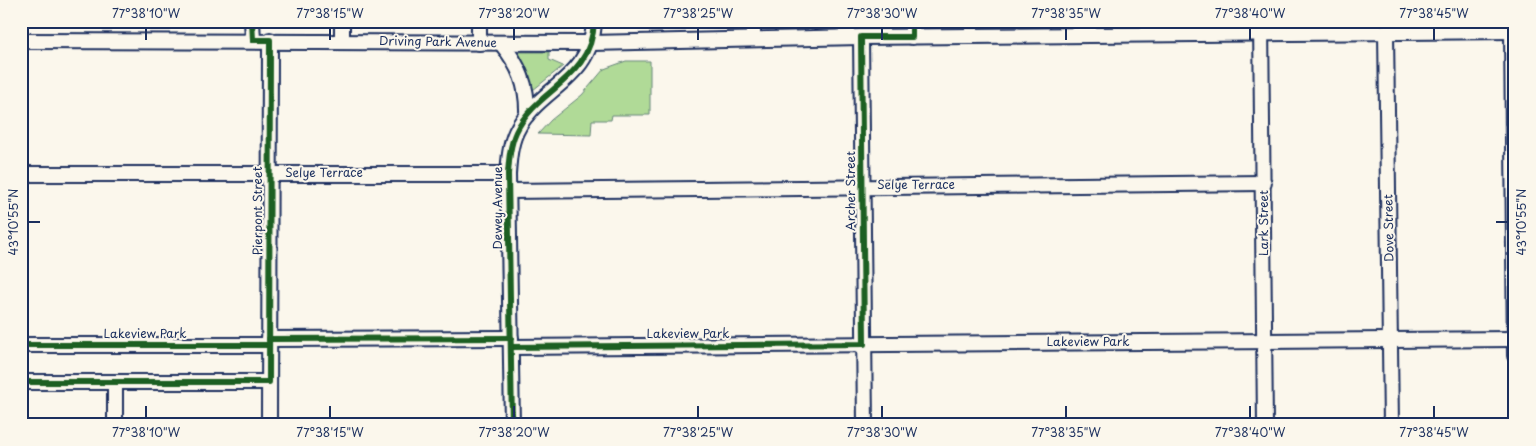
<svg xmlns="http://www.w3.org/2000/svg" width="1536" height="446" font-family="'Playpen Sans',sans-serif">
  <rect width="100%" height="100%" fill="#fbf7ec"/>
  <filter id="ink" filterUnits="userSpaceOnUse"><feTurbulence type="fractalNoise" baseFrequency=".02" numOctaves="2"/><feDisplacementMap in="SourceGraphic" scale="10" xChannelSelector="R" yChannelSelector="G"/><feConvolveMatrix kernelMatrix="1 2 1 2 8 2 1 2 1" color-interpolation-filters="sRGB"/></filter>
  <g filter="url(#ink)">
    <polygon fill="#f3e8d2" points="611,21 741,21 741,26 612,23"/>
    <g fill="#b0da97" stroke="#66847a">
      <polygon points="519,52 549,52 549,60 563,66 533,90 518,55"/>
      <polygon points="626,61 650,61 650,115 612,115 611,120 592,120 591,135 538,134 551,120 582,95 604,69"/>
    </g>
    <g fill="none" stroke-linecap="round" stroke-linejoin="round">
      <defs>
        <g id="minor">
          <polyline points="252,21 253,40"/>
          <polyline points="753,21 753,39"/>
          <polyline points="912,21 912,37"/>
          <polyline points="1085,21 1085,35"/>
          <polyline points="1261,21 1265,425"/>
          <polyline points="1512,31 1515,356"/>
          <polyline points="1386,32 1391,425"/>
          <polyline points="861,37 865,425"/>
          <polyline points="21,41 591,43 861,37 1515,31"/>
          <polyline points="342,41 342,21"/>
          <polyline points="479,43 479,21"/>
          <path d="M501,43C519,65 528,86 527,115"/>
          <polyline points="21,174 508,174"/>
          <polyline points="508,191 1264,183"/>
          <polyline points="269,339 511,338"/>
          <polyline points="21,345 269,345"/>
          <polyline points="511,347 1515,339"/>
          <polyline points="21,382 269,382"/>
          <polyline points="115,382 115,425"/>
          <polyline points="269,425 270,40"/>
          <path d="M512,425L508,174C509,160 510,145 516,132C537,87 592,81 594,21"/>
        </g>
      </defs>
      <use href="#minor" stroke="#1b2f5e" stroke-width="18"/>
      <use href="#minor" stroke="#fbf7ec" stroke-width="14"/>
      <defs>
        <g id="cycleway">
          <polyline points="269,339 511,338"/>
          <polyline points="21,345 269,345"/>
          <polyline points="511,347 864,344 861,37 912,37 912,21"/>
          <polyline points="21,382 269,382 270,40 253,40 252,21"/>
          <path d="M512,425L508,174C509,160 510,145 516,132C537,87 592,81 594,21"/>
        </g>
      </defs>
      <use href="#cycleway" stroke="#fbf7ec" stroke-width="9"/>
      <use href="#cycleway" stroke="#1b5e20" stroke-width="6"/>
    </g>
  </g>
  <path fill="none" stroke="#1b2f5e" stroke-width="2" d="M146,28V40M330,28V40M514,28V40M698,28V40M882,28V40M1066,28V40M1250,28V40M1434,28V40M28,222H40M1496,222H1508M146,406V418M330,406V418M514,406V418M698,406V418M882,406V418M1066,406V418M1250,406V418M1434,406V418"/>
  <g text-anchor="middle" stroke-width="4" stroke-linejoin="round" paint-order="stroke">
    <g font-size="12" fill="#1b2f5e" stroke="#fbf7ec">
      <text transform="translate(438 42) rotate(1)" y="4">Driving Park Avenue</text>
      <text x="324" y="177">Selye Terrace</text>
      <text x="916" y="189">Selye Terrace</text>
      <text transform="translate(851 191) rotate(-90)" y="4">Archer Street</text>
      <text transform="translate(498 208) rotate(-90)" y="4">Dewey Avenue</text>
      <text transform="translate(258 211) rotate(-90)" y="4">Pierpont Street</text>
      <text transform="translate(1264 223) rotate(-90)" y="4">Lark Street</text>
      <text transform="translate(1389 228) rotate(-91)" y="4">Dove Street</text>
      <text x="145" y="338">Lakeview Park</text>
      <text x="688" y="338">Lakeview Park</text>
      <text x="1088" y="346">Lakeview Park</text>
    </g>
  </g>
  <rect width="1536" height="446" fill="none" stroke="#fbf7ec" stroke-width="55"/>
  <rect x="28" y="28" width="1480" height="390" fill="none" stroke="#1b2f5e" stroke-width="2"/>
  <g font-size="12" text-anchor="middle" fill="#1b2f5e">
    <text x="146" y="18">77°38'10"W</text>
    <text x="330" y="18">77°38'15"W</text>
    <text x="514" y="18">77°38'20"W</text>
    <text x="698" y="18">77°38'25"W</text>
    <text x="882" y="18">77°38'30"W</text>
    <text x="1066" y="18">77°38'35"W</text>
    <text x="1250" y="18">77°38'40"W</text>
    <text x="1434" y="18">77°38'45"W</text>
    <text transform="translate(1522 222) rotate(-90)" y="4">43°10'55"N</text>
    <text transform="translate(14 222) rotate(-90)" y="4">43°10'55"N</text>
    <text x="146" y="437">77°38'10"W</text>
    <text x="330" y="437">77°38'15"W</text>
    <text x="514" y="437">77°38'20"W</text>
    <text x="698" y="437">77°38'25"W</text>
    <text x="882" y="437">77°38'30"W</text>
    <text x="1066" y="437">77°38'35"W</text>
    <text x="1250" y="437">77°38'40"W</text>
    <text x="1434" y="437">77°38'45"W</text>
  </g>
</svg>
